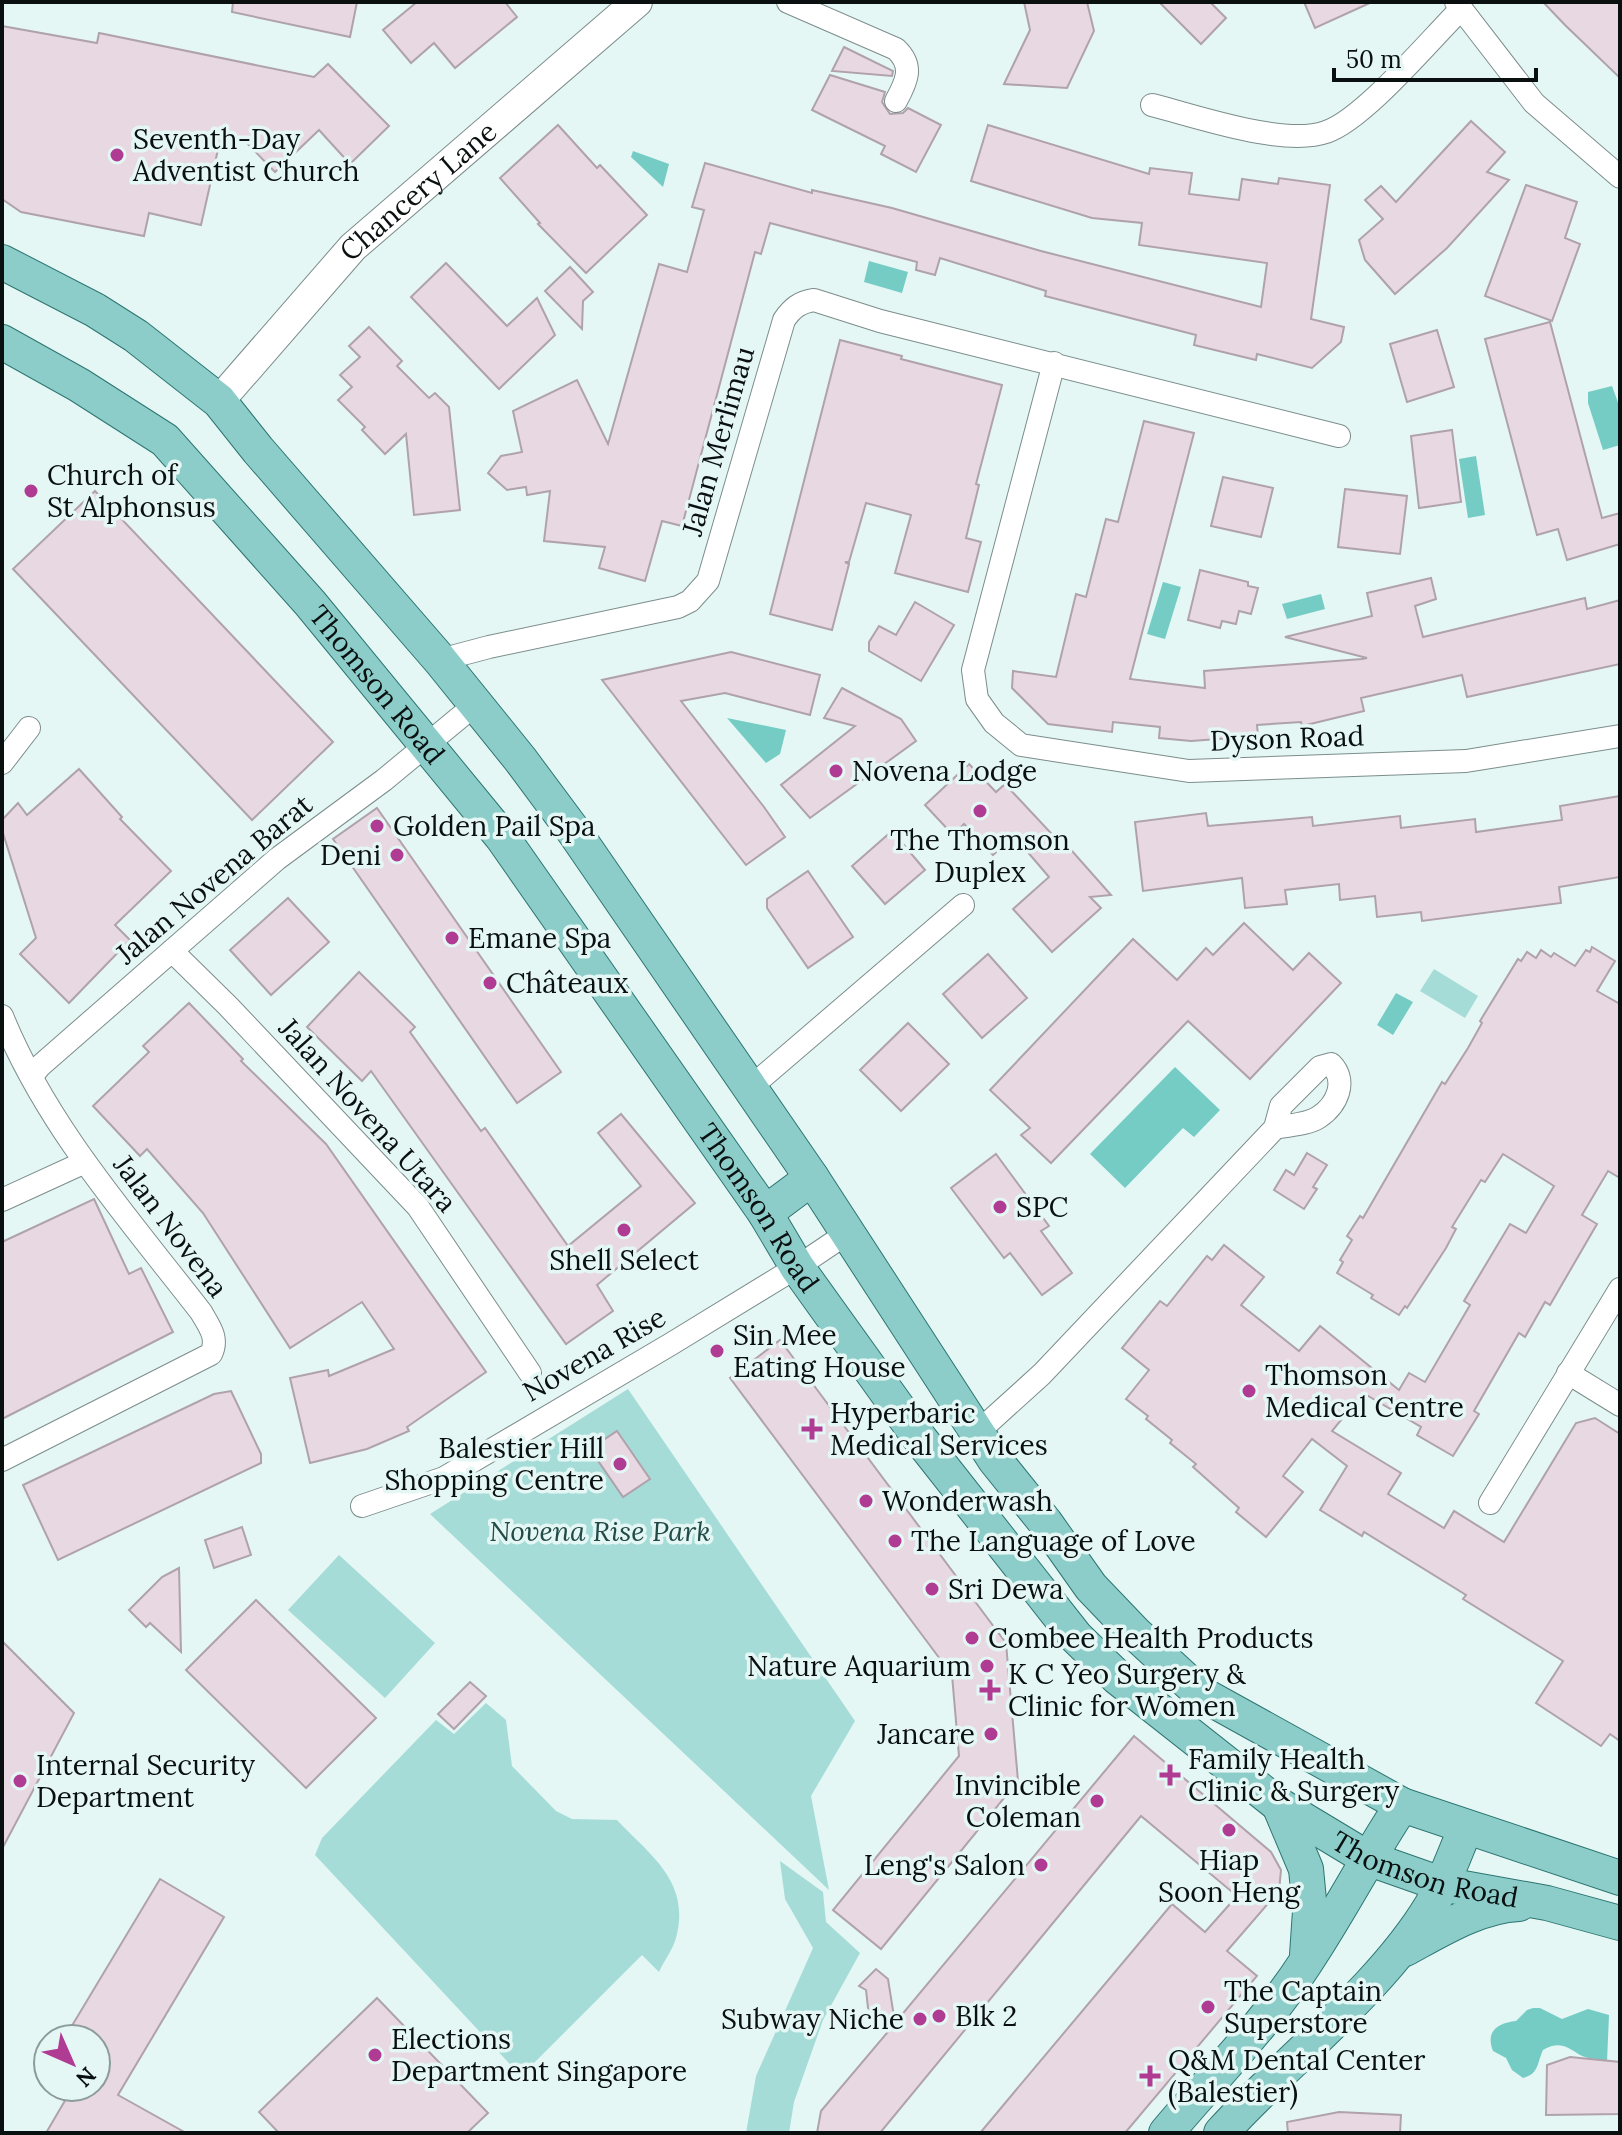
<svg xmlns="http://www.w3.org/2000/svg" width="1622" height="2135" font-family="Lora,serif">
  <rect width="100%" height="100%" fill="#e4f7f5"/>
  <g fill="#a6dcd7">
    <polygon points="1434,969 1478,996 1465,1018 1420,991"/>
    <polygon points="628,1389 855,1721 811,1796 829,1890 430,1514"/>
    <polygon points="339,1555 435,1643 385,1698 288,1610"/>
    <path d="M486,1703L506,1720L512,1766L556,1811L572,1819L617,1820C651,1856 691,1882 676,1938C673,1949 664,1961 659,1972L642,1955L521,2076L315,1855L322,1838L436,1720L454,1734Z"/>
    <polygon points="780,1861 823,1892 826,1922 860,1953 823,2020 794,2102 789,2133 746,2133 756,2076 813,1948 785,1899"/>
  </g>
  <g fill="#74ccc5">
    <polygon points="633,151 669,164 663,187 631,157"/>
    <polygon points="869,261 908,272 902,293 864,282"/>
    <polygon points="1612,386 1620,408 1620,445 1603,450 1588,403 1588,392"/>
    <polygon points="1476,456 1485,515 1468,518 1459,459"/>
    <polygon points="1163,582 1181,587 1165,639 1147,634"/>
    <polygon points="1321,594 1325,609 1287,619 1282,604"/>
    <polygon points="727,718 786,730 780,754 766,763"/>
    <polygon points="1396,993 1413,1002 1393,1035 1377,1025"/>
    <polygon points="1175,1067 1220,1110 1194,1137 1183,1128 1125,1188 1090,1154"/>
    <path d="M1533,2008H1540L1562,2019L1588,2009L1609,2015L1607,2062C1598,2059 1587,2059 1580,2055C1566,2046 1559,2041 1543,2050C1537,2063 1539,2074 1523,2078L1512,2070L1506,2058L1493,2051C1485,2031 1498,2023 1516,2021L1527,2010Z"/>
  </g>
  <g fill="#e7d8e1" stroke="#b0a2ab" stroke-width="2">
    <polygon points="233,2 357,2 350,37 232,12"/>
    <polygon points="417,2 505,2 517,17 455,68 434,43 411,63 383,30"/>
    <polygon points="1024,2 1087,2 1094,31 1067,88 1004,84 1030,30"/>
    <polygon points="1159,2 1210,2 1226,18 1201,44"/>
    <polygon points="1304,2 1372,2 1315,28"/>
    <polygon points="1543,2 1620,2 1620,78 1565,25"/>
    <polygon points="2,26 97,43 99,33 314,77 328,64 389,126 350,164 319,130 275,172 241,137 230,147 219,145 201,225 149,213 144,236 21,212 2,199"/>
    <polygon points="844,47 893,71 892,76 832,71"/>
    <polygon points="830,75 885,92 882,102 890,114 903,113 908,108 941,125 916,172 881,154 885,146 812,110"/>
    <polygon points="1471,121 1505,152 1487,172 1509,180 1447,248 1395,294 1365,260 1359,240 1383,219 1365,200 1381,186 1396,202"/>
    <polygon points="558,125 597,168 600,165 647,215 586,273 538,224 540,223 500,178"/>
    <polygon points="988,125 1149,174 1150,168 1192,173 1189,194 1239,200 1242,179 1278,184 1279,178 1330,185 1311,319 1344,327 1341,342 1312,368 1257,354 1256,360 1194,345 1196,335 1045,296 1046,291 940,258 935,275 916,270 917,262 770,223 761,254 755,252 682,526 662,521 645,581 599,568 605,547 544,541 550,491 527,495 526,487 507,490 488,473 501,456 522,452 513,411 577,380 608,444 659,264 687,272 704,210 692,207 705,163 812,193 812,190 892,208 1041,251 1261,307 1267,263 1139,245 1142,223 1092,218 971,181"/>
    <polygon points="1526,185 1577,202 1565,238 1580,244 1552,321 1485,296"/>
    <polygon points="446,263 507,326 537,298 555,335 499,389 411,297"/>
    <polygon points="570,267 593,292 583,301 582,329 545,291"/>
    <polygon points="1550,322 1602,518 1620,513 1620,544 1567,560 1558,529 1537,535 1485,339"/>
    <polygon points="369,327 402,361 397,366 429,398 435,393 449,407 460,510 414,515 406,434 385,454 362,430 365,427 338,400 352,387 340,375 360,357 349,346"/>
    <polygon points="1437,330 1454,387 1407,402 1390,344"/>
    <polygon points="840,340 902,356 901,359 1002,385 976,484 979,485 966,538 981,542 968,592 895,573 911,515 866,503 849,562 845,562 849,564 832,630 770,614"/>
    <polygon points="1144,421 1194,433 1130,679 1205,688 1204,671 1362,659 1367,658 1285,637 1372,616 1367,593 1431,578 1436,599 1415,606 1423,637 1585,598 1587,609 1620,600 1620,664 1467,697 1462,675 1361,698 1364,711 1302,726 1301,722 1257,725 1258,736 1191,741 1159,738 1160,727 1113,722 1112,732 1048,724 1012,688 1013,671 1056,677 1076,594 1086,597 1106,519 1118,522"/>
    <polygon points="1452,430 1461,502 1419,508 1411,436"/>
    <polygon points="1223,477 1273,488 1261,537 1211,526"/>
    <polygon points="1345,489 1407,496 1400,554 1338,547"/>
    <polygon points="95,491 333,742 252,820 13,569"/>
    <polygon points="1200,570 1248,582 1248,586 1258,588 1251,614 1239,611 1236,624 1222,621 1220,628 1188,620"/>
    <polygon points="915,602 954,625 921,681 869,651 869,642 879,626 896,635"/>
    <polygon points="731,652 820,675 810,715 725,693 681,701 764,807 785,837 746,865 602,680"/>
    <polygon points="842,688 901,719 916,741 810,818 781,785 855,726 824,718"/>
    <polygon points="969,764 996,792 1005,784 1062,845 1065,843 1111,895 1090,897 1101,908 1052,952 1013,909 1049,877 1014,836 993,855 964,824 953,835 925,805"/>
    <polygon points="79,769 122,817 120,819 171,871 115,925 130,940 69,1003 20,954 36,938 2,830 2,820 18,803 27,815"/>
    <polygon points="1620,796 1620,877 1559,887 1561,903 1422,921 1421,912 1377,917 1375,896 1340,900 1339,884 1285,890 1287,904 1245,908 1242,878 1143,891 1135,822 1206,813 1208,826 1312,817 1313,826 1400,816 1401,828 1475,819 1476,832 1562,820 1560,806"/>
    <polygon points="377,808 561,1072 517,1103 333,839"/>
    <polygon points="892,831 925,870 885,904 852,866"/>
    <polygon points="808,871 853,937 808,968 767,908 767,899"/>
    <polygon points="288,898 329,942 271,995 230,950"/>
    <polygon points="1244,923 1293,970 1309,953 1341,983 1250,1079 1188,1021 1051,1163 1021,1135 1030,1128 990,1090 1133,939 1177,980 1206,948 1213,955"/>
    <polygon points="1592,947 1615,961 1597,991 1620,1004 1620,1178 1608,1171 1582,1215 1597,1224 1550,1305 1545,1302 1525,1337 1519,1333 1474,1411 1479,1414 1453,1456 1417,1435 1421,1427 1363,1393 1332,1431 1401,1473 1388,1494 1444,1528 1454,1511 1504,1542 1576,1423 1595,1418 1620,1434 1620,1741 1610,1734 1601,1746 1536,1703 1563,1661 1463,1599 1466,1595 1364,1532 1362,1536 1320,1510 1347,1466 1312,1439 1283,1476 1303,1492 1266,1537 1236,1512 1239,1508 1193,1467 1196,1464 1170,1443 1172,1440 1146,1419 1148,1416 1126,1399 1149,1370 1122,1348 1160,1301 1167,1306 1207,1256 1212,1260 1224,1245 1264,1277 1241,1305 1299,1351 1320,1326 1399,1390 1409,1373 1425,1382 1470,1305 1464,1301 1510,1224 1526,1233 1554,1186 1503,1154 1485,1182 1481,1180 1452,1227 1456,1229 1446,1248 1407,1308 1405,1306 1399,1315 1371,1298 1373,1295 1337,1273 1343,1262 1340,1260 1352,1240 1347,1236 1360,1216 1363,1218 1442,1082 1445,1084 1468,1048 1482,1023 1480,1021 1518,959 1521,961 1527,952 1536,958 1541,950 1551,957 1554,953 1575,966 1586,950 1590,952"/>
    <polygon points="988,954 1027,998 982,1038 943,994"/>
    <polygon points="359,972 415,1027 410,1032 481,1131 485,1128 568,1246 641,1186 598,1133 621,1114 695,1203 597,1285 613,1311 566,1344 371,1071 362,1081 307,1027"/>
    <polygon points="189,1003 243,1059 241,1061 326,1144 486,1372 407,1427 409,1431 367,1449 310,1463 290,1378 328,1370 329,1376 394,1349 362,1302 290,1348 203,1213 147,1149 140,1156 93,1106 149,1052 143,1046"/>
    <polygon points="908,1023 949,1064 901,1111 860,1070"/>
    <polygon points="1307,1153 1327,1165 1313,1187 1317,1189 1304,1209 1274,1190 1286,1170 1294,1175"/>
    <polygon points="996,1154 1049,1226 1041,1231 1072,1273 1042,1295 1010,1253 1004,1258 951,1188"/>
    <polygon points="94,1199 129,1274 141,1268 173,1332 2,1419 2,1242"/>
    <polygon points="780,1340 1006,1643 1018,1781 881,1949 833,1910 959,1756 952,1675 730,1378"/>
    <polygon points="231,1391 261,1454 261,1463 58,1560 23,1485 214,1394"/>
    <polygon points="617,1431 650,1479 623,1497 590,1449"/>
    <polygon points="242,1527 251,1555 214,1568 205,1540"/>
    <polygon points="179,1568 181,1652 150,1623 146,1627 129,1610 162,1577"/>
    <polygon points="256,1600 376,1718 306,1788 186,1670"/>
    <polygon points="2,1641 74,1713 2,1849"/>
    <polygon points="470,1682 486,1696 454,1729 438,1714"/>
    <polygon points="1134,1736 1271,1852 1281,1870 1279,1891 1227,1951 1257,1976 1125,2133 980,2133 1172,1904 1205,1932 1237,1896 1141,1816 880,2133 817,2133 821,2111 892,2027 868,2008 866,1990 859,1986 876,1969 888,1979 895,2023"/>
    <polygon points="160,1879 224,1917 118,2095 186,2133 46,2133 73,2087 96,2087 96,2039 64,2039"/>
    <polygon points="377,1998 488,2113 467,2133 279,2133 259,2112"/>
    <polygon points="1570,2057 1620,2062 1620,2114 1546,2115 1547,2065"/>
    <polygon points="1339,2112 1401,2115 1400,2133 1288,2133 1287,2122"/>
  </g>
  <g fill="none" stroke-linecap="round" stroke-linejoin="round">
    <defs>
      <g id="street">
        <path d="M788,2L896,49C914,66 907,81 896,101"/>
        <polyline points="1456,2 1534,103 1620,177"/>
        <path d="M1152,105C1196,116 1284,147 1326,132C1363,120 1429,41 1460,10"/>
        <polyline points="1054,363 973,670 977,699 994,723 1021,745 1189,771 1466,761 1620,736"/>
        <path d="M440,660L489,647L678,607L690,601L708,581L784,320C792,308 800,302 814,300L880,321L1339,436"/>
        <polyline points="2,763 29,728"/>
        <polyline points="172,951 228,1006 418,1207 530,1373"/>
        <path d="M2,1016C47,1127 129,1219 201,1312C209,1326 219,1338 211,1354L2,1460"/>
        <polyline points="32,1076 40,1066 277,859 384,780 476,704"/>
        <polyline points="751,1087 963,905"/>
        <polyline points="2,1200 85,1162"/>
        <polyline points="1568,1373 1620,1405"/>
        <path d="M978,1432L1042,1374L1275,1128L1281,1106L1320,1067L1331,1064C1348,1081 1337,1105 1319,1117C1307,1125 1288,1125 1275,1128"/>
        <polyline points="1490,1503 1620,1289"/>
        <polyline points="362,1506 444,1478 671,1344 797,1267 846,1234"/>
      </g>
      <g id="secondary">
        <path id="s1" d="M219,401L353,247L637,2"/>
      </g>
      <g id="primary">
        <polyline points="2,262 95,310 136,336 219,401 258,450 440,660 520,759 575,833 812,1178 995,1460 1045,1522 1091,1587 1135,1633 1200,1693 1402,1805 1620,1878"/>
        <path id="s2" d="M2,342L79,385L165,440L310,603L502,837L765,1213L797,1267L921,1440L1076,1637L1118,1678L1279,1805L1367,1858L1441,1884L1547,1903L1620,1923"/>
        <polyline points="765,1213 812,1178"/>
        <polyline points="1279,1805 1306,1869 1310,1911 1307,1955"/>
        <path d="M1405,1949C1440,1930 1478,1906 1519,1904"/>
        <path d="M1166,2133C1213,2077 1266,2024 1306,1962C1340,1911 1368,1856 1402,1805"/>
        <path d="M1221,2133C1287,2060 1380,1990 1431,1906C1445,1882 1455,1853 1466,1827"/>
      </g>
    </defs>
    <use href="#street" stroke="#7c8d8b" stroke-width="24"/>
    <use href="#secondary" stroke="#7c8d8b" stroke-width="32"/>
    <use href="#primary" stroke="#2d7571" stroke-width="36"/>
    <use href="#street" stroke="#fff" stroke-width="22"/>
    <use href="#secondary" stroke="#fff" stroke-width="30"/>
    <use href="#primary" stroke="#8ccdc9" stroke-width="34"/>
  </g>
  <g fill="#b03b93" stroke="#e4f7f5" stroke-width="3">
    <circle cx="117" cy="155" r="8"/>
    <circle cx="31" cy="491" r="8"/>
    <circle cx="836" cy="771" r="8"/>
    <circle cx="980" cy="811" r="8"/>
    <circle cx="377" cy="826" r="8"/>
    <circle cx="397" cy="855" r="8"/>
    <circle cx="452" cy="938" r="8"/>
    <circle cx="490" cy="983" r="8"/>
    <circle cx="1000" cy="1207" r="8"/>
    <circle cx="624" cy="1230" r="8"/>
    <circle cx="717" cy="1351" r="8"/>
    <circle cx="1249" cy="1391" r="8"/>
    <path d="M808 1417h8v8h8v8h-8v8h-8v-8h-8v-8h8z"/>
    <circle cx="620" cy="1464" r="8"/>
    <circle cx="866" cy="1501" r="8"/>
    <circle cx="895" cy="1541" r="8"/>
    <circle cx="932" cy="1589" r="8"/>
    <circle cx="972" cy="1638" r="8"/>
    <circle cx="987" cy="1666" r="8"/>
    <path d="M986 1678h8v8h8v8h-8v8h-8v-8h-8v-8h8z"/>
    <circle cx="991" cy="1734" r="8"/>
    <path d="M1166 1763h8v8h8v8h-8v8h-8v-8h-8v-8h8z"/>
    <circle cx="20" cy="1781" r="8"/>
    <circle cx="1097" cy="1801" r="8"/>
    <circle cx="1229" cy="1830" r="8"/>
    <circle cx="1041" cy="1865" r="8"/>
    <circle cx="1208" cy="2007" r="8"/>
    <circle cx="939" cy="2016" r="8"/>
    <circle cx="920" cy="2019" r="8"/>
    <circle cx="375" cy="2055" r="8"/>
    <path d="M1146 2064h8v8h8v8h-8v8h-8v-8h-8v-8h8z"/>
  </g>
  <g text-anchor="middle" stroke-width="7" stroke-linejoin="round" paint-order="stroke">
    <g font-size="28" fill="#0a1010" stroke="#e4f7f5" text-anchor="start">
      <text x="133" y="149">Seventh-Day<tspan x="133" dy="32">Adventist Church</tspan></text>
      <text x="47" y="485">Church of<tspan x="47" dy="32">St Alphonsus</tspan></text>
      <text x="852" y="781">Novena Lodge</text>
      <text x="393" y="836">Golden Pail Spa</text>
      <text x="980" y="850" text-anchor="middle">The Thomson<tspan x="980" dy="32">Duplex</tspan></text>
      <text x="381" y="865" text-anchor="end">Deni</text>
      <text x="468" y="948">Emane Spa</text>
      <text x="506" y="993">Châteaux</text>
      <text x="1016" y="1217">SPC</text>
      <text x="624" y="1270" text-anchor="middle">Shell Select</text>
      <text x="733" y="1345">Sin Mee<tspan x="733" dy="32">Eating House</tspan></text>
      <text x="1265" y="1385">Thomson<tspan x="1265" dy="32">Medical Centre</tspan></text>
      <text x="830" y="1423">Hyperbaric<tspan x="830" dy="32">Medical Services</tspan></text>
      <text x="604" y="1458" text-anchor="end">Balestier Hill<tspan x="604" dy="32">Shopping Centre</tspan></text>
      <text x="882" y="1511">Wonderwash</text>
      <text x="911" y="1551">The Language of Love</text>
      <text x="948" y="1599">Sri Dewa</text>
      <text x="988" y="1648">Combee Health Products</text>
      <text x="971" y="1676" text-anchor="end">Nature Aquarium</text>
      <text x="1008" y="1684">K C Yeo Surgery &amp;<tspan x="1008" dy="32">Clinic for Women</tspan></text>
      <text x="975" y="1744" text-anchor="end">Jancare</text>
      <text x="1188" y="1769">Family Health<tspan x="1188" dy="32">Clinic &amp; Surgery</tspan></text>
      <text x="36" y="1775">Internal Security<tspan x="36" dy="32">Department</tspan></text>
      <text x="1081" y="1795" text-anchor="end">Invincible<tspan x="1081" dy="32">Coleman</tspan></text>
      <text x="1229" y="1870" text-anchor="middle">Hiap<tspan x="1229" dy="32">Soon Heng</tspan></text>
      <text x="1025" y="1875" text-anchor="end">Leng's Salon</text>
      <text x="1224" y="2001">The Captain<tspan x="1224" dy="32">Superstore</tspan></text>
      <text x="955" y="2026">Blk 2</text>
      <text x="904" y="2029" text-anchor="end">Subway Niche</text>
      <text x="391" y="2049">Elections<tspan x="391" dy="32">Department Singapore</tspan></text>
      <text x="1168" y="2070">Q&amp;M Dental Center<tspan x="1168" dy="32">(Balestier)</tspan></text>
    </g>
    <g font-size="28" fill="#0a1010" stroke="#e4f7f5">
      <text dy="10" stroke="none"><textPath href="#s1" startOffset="290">Chancery Lane</textPath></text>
      <text transform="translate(718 441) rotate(-74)" y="10">Jalan Merlimau</text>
      <text dy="10" stroke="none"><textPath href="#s2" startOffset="514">Thomson Road</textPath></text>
      <text transform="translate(1287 738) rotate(-2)" y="10">Dyson Road</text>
      <text transform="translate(214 879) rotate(-40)" y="10">Jalan Novena Barat</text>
      <text transform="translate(368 1115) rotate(48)" y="10">Jalan Novena Utara</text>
      <text dy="10" stroke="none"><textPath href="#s2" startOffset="1162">Thomson Road</textPath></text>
      <text transform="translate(171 1226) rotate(53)" y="10">Jalan Novena</text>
      <text transform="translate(594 1354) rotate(-30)" y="10">Novena Rise</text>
      <text dy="10" stroke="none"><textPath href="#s2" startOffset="2122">Thomson Road</textPath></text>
    </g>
    <g font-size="28" font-style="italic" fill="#224b48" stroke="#e4f7f5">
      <text x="600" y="1541">Novena Rise Park</text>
    </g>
  </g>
  <rect width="1622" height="2135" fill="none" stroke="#0a1010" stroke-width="8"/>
  <g transform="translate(72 2063) rotate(135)"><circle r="38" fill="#e4f7f5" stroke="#8d9b99" stroke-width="2"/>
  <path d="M0-6L14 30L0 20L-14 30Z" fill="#b03b93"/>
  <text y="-12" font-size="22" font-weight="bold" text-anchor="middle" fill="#0a1010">N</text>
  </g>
  <path d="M1334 68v12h202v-12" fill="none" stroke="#0a1010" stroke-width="4"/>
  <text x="1346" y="68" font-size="24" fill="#0a1010" stroke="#e4f7f5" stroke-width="6" paint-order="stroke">50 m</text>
</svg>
